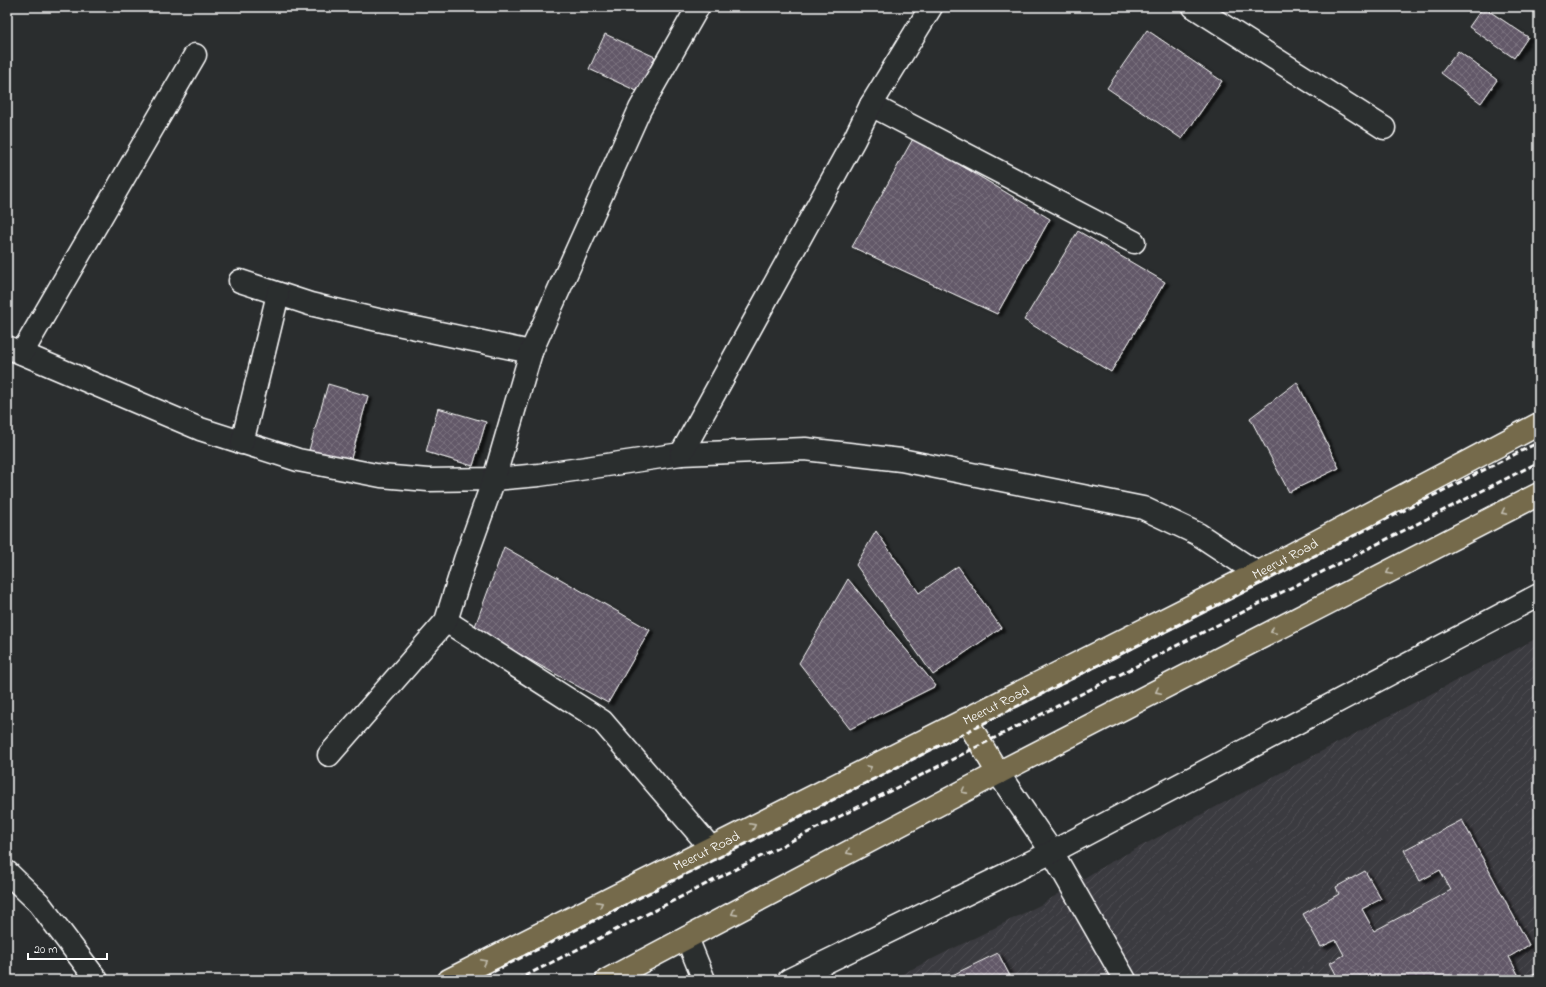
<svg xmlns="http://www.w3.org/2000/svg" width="1546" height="987" font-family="'Indie Flower',sans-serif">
  <defs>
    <pattern id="industrial-furrows" width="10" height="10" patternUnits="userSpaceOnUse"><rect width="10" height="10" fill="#3b3a3f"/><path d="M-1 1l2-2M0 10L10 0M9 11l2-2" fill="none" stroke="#4f4e52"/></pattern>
    <pattern id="building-cross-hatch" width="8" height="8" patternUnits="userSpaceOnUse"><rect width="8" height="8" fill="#625867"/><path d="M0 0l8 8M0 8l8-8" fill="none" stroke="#7a717e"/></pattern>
    <filter id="shadow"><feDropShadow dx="4.5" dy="2.5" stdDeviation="1" flood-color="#0009"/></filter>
  </defs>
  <rect width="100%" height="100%" fill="#2a2d2e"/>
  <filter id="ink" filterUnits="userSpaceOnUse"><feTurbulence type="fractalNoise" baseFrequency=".025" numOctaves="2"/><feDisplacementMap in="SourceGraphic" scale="8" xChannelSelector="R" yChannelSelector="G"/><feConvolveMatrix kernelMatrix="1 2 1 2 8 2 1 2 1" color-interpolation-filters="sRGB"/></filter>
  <g filter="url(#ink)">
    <polygon fill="url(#industrial-furrows)" points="1539,637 1539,980 890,980 1042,904 1107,864"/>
    <g fill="url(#building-cross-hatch)" stroke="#fff" filter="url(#shadow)">
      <polygon points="1483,7 1528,37 1514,58 1469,27"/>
      <polygon points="1147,30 1222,81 1182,139 1107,88"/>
      <polygon points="605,34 655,57 639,92 589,69"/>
      <polygon points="1458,51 1497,80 1481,103 1441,73"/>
      <polygon points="914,137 1050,219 997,314 852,247"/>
      <polygon points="1078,231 1165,282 1111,372 1024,320"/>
      <polygon points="1297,382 1339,468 1289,492 1250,418"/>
      <polygon points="328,384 368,396 350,462 309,450"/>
      <polygon points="438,408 486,422 473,466 426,452"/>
      <polygon points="876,531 919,593 958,566 1001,628 933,675 856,565"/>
      <polygon points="504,547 650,630 608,703 474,629"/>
      <polygon points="848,579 936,686 850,729 799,663"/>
      <polygon points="1462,820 1529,945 1509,957 1521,980 1539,971 1539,980 1339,980 1330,963 1344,955 1336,940 1321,947 1303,914 1339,894 1336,887 1365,871 1381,899 1362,909 1374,931 1451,890 1440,870 1420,881 1404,850"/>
      <polygon points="998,953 1012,980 942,980"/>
    </g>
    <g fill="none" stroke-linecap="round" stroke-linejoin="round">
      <defs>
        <g id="minor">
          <polyline points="1194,7 1384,128"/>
          <polyline points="871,105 1134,242"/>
          <polyline points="240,281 310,304 378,320 531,352"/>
          <polyline points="7,347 200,429 298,460 381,476 428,480 494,479 539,475 681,454 805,449 901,460 1143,508 1198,534 1257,573"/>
          <polyline points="22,353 195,55"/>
          <polyline points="242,443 278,294"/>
          <polyline points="681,454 854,140 871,105 931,7"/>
          <polyline points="446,621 602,721 711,848"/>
          <polyline points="329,755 446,621 465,560 494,479 531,352 640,109 698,7"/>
          <polyline points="998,773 1052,852 1125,980"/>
          <polyline points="7,872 39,903 97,980"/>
          <polyline points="687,938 704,980"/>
          <polyline points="789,980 1052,852 1539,595"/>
        </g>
        <g id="major">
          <polyline points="966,719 998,773"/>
          <path id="s1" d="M449,980L1257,573L1539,424"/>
          <polyline points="607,980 998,773 1539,494"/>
        </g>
      </defs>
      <use href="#minor" stroke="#fff" stroke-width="25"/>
      <use href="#major" stroke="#fff" stroke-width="25"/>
      <use href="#minor" stroke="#2a2d2e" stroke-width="22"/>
      <use href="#major" stroke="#756b4b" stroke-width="22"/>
      <g stroke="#fff" stroke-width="3" stroke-dasharray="6 3" stroke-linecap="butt">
        <polyline points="477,980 1539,442"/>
        <polyline points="517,980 1539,462"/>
      </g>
    </g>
    <defs><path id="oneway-chevron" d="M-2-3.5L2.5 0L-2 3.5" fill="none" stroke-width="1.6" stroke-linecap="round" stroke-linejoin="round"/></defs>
    <g stroke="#c1bcae">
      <use href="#oneway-chevron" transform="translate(1504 512) rotate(153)"/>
      <use href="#oneway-chevron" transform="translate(1389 572) rotate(153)"/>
      <use href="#oneway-chevron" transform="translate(1273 631) rotate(153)"/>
      <use href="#oneway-chevron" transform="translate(1158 691) rotate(153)"/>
      <use href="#oneway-chevron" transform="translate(869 768) rotate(-27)"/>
      <use href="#oneway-chevron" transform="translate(964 791) rotate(152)"/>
      <use href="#oneway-chevron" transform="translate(753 826) rotate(-27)"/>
      <use href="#oneway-chevron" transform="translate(849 852) rotate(152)"/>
      <use href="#oneway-chevron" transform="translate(600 904) rotate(-27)"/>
      <use href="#oneway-chevron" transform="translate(734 913) rotate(152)"/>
      <use href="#oneway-chevron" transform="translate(484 962) rotate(-27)"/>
    </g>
  </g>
  <g text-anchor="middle" stroke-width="3" stroke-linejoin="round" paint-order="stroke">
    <g font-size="14" fill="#fff" stroke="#2a2d2e">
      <text dy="5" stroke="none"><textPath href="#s1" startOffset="936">Meerut Road</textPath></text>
      <text dy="5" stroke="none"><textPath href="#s1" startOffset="612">Meerut Road</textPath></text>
      <text dy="5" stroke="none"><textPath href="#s1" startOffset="288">Meerut Road</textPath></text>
    </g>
  </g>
  <rect width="1546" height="987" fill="none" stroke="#2a2d2e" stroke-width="24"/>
  <rect x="12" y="12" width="1522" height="963" fill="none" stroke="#fff" stroke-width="1.5" filter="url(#ink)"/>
  <path d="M28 953v6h79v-6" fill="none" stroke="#ffffff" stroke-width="2"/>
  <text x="34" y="953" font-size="12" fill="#ffffff" stroke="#2a2d2e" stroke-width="3" paint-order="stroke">20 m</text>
</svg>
